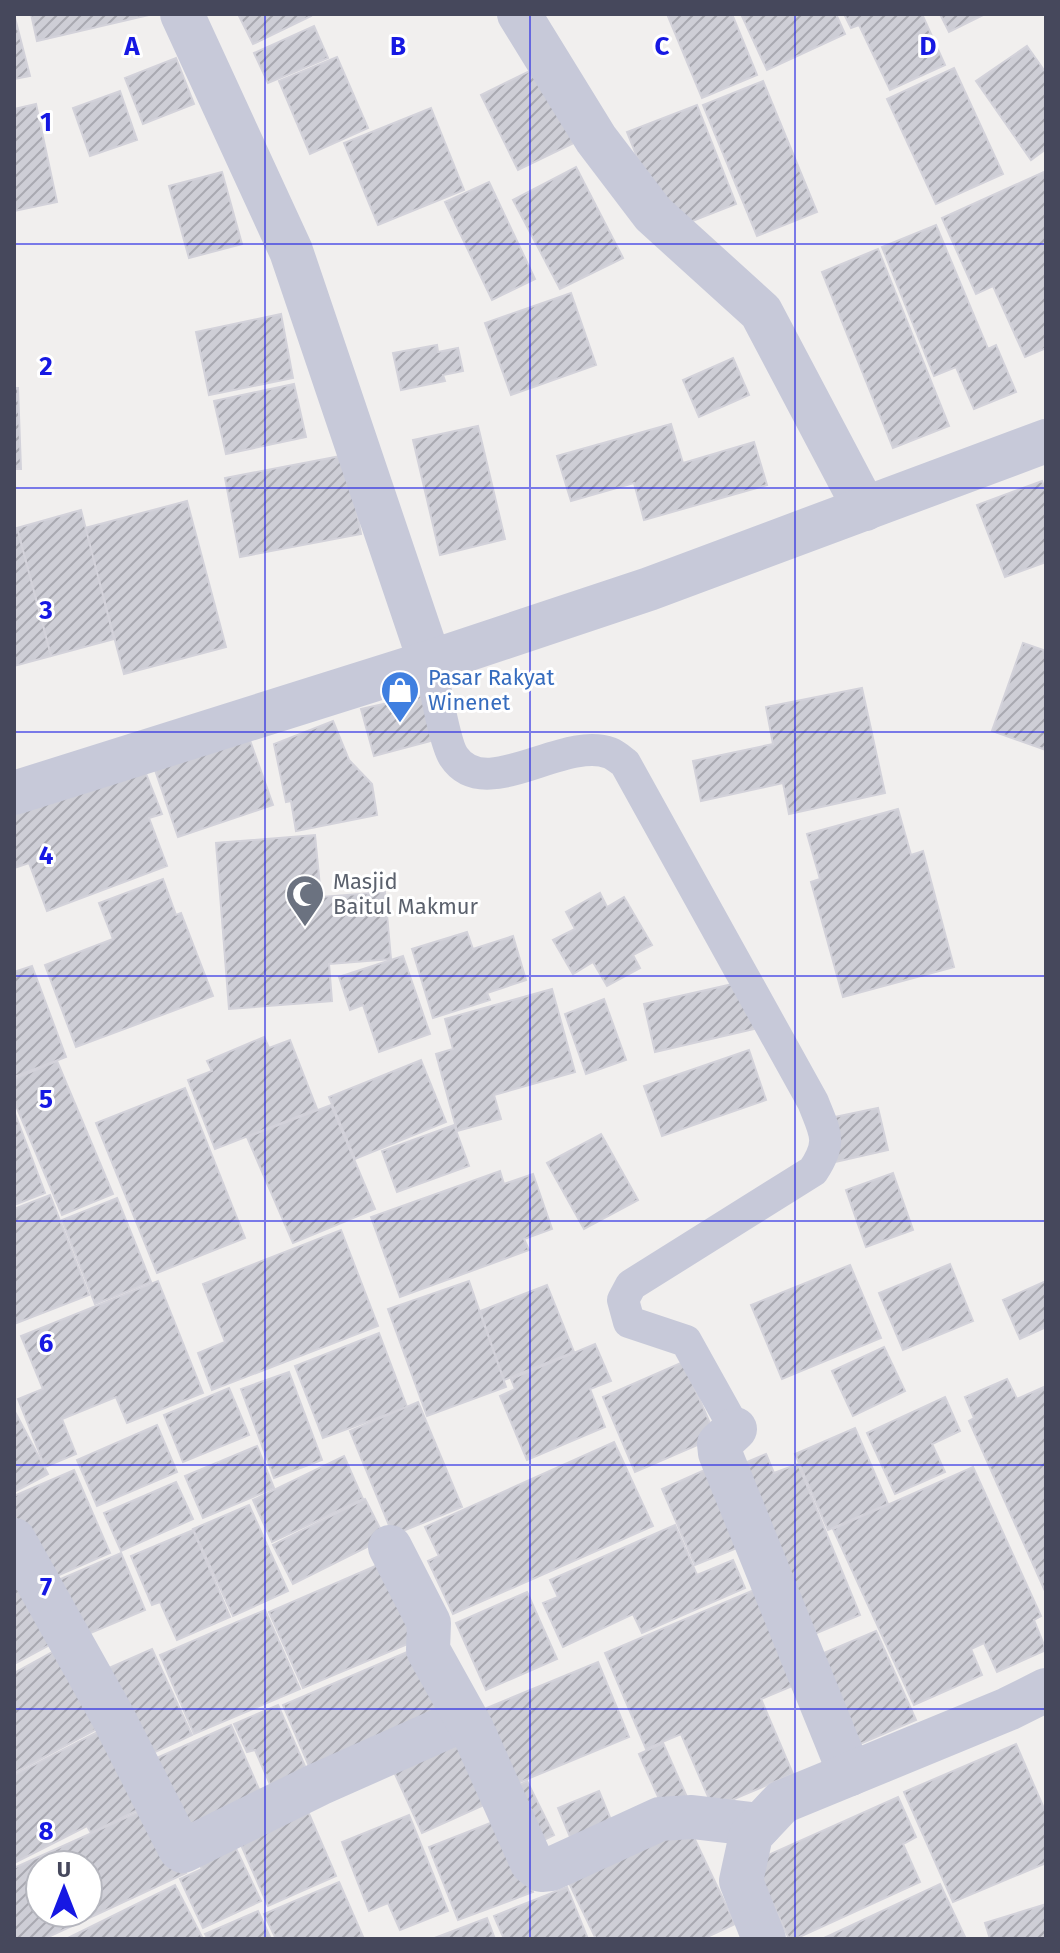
<svg xmlns="http://www.w3.org/2000/svg" width="1060" height="1953" font-family="'Fira Sans',sans-serif">
  <defs>
    <pattern id="building-hatch" width="6" height="6" patternUnits="userSpaceOnUse" patternTransform="scale(2)"><rect width="6" height="6" fill="#ceced6"/><path d="M-1 1l2-2M0 6l6-6M5 7l2-2" fill="none" stroke="#a9a9b1"/></pattern>
  </defs>
  <rect width="100%" height="100%" fill="#f1efee"/>
  <g fill="url(#building-hatch)" stroke="#d3d2da" stroke-width="2" fill-rule="evenodd">
    <polygon points="14,14 30,76 14,79"/>
    <polygon points="31,14 153,14 37,41"/>
    <polygon points="238,14 310,14 311,16 253,44"/>
    <polygon points="667,14 732,14 757,75 702,98"/>
    <polygon points="741,14 836,14 845,34 767,70"/>
    <polygon points="844,14 922,14 945,65 890,90 859,25 851,28"/>
    <polygon points="940,14 985,14 949,32"/>
    <polygon points="314,26 328,58 268,83 254,53"/>
    <polygon points="1027,46 1046,73 1046,149 1031,160 976,81"/>
    <polygon points="337,57 368,128 310,154 279,81"/>
    <polygon points="176,58 194,104 143,124 125,78"/>
    <polygon points="544,64 582,139 518,170 481,95"/>
    <polygon points="954,68 1003,174 936,204 887,99"/>
    <polygon points="763,81 817,212 757,236 703,105"/>
    <polygon points="120,91 137,140 90,156 73,108"/>
    <polygon points="36,104 57,202 14,211 14,109"/>
    <polygon points="697,105 736,204 667,231 627,132"/>
    <polygon points="431,108 464,190 378,225 344,143"/>
    <polygon points="576,167 623,258 560,289 513,200"/>
    <polygon points="1046,171 1046,348 1025,357 993,286 976,294 942,218"/>
    <polygon points="222,172 242,244 189,258 169,186"/>
    <polygon points="489,182 535,279 492,300 445,202"/>
    <polygon points="936,225 988,349 996,345 1016,392 974,409 956,367 934,376 882,247"/>
    <polygon points="878,249 949,426 893,448 822,272"/>
    <polygon points="571,293 596,365 511,395 485,323"/>
    <polygon points="281,314 293,378 209,395 196,332"/>
    <polygon points="437,345 438,352 458,348 463,371 443,375 445,381 401,390 393,353"/>
    <polygon points="733,358 749,395 699,417 683,380"/>
    <polygon points="294,384 306,437 226,454 214,401"/>
    <polygon points="14,388 18,388 21,469 14,469"/>
    <polygon points="671,424 683,463 754,442 767,485 644,520 634,483 571,501 557,456"/>
    <polygon points="478,426 505,539 440,555 413,440"/>
    <polygon points="346,455 361,534 240,557 225,478"/>
    <polygon points="1042,481 1046,492 1046,562 1005,577 977,505"/>
    <polygon points="187,501 226,647 124,674 85,528"/>
    <polygon points="81,510 114,639 51,656 17,528"/>
    <polygon points="14,528 17,528 51,656 14,666"/>
    <polygon points="1023,643 1046,651 1046,750 992,731"/>
    <polygon points="862,688 885,793 789,814 783,783 701,801 693,761 773,744 766,707"/>
    <polygon points="428,694 438,739 374,756 361,709"/>
    <polygon points="333,721 349,760 372,784 377,815 296,831 291,801 286,802 274,744"/>
    <polygon points="247,732 273,805 178,837 153,764"/>
    <polygon points="143,766 162,814 149,818 167,866 47,911 29,863 14,868 14,815"/>
    <polygon points="898,809 911,855 923,851 954,967 843,997 811,882 820,879 807,834"/>
    <polygon points="315,835 321,897 385,892 391,959 329,964 332,1001 229,1009 216,843"/>
    <polygon points="163,879 176,915 181,913 213,996 76,1047 45,965 113,939 99,903"/>
    <polygon points="600,893 607,907 624,897 652,945 633,955 640,968 607,986 593,962 573,974 553,940 575,929 566,912"/>
    <polygon points="467,932 473,949 513,936 526,980 487,993 490,1000 433,1018 412,949"/>
    <polygon points="403,956 430,1034 379,1052 363,1005 350,1010 339,977"/>
    <polygon points="32,966 66,1057 14,1077 14,972"/>
    <polygon points="733,984 758,1028 655,1052 644,1004"/>
    <polygon points="552,989 575,1072 494,1095 501,1119 457,1131 436,1054 453,1049 445,1019"/>
    <polygon points="604,999 626,1060 586,1074 565,1014"/>
    <polygon points="264,1037 269,1048 290,1040 317,1109 215,1149 188,1080 212,1071 207,1061"/>
    <polygon points="749,1050 766,1100 662,1136 644,1086"/>
    <polygon points="421,1060 446,1122 355,1159 329,1097"/>
    <polygon points="57,1061 113,1194 62,1215 14,1101 14,1079"/>
    <polygon points="185,1088 245,1238 157,1273 96,1123"/>
    <polygon points="331,1105 375,1209 293,1243 247,1137"/>
    <polygon points="878,1108 888,1150 835,1162 825,1119"/>
    <polygon points="14,1111 45,1193 14,1205"/>
    <polygon points="454,1125 469,1166 397,1192 382,1151"/>
    <polygon points="601,1134 638,1200 584,1229 547,1163"/>
    <polygon points="500,1171 504,1184 533,1174 552,1229 524,1239 529,1250 400,1297 371,1217"/>
    <polygon points="893,1173 913,1230 866,1247 846,1190"/>
    <polygon points="50,1195 89,1295 14,1324 14,1209"/>
    <polygon points="117,1198 151,1282 95,1304 62,1220"/>
    <polygon points="341,1230 378,1326 212,1390 198,1353 225,1342 203,1284"/>
    <polygon points="950,1264 973,1321 903,1350 879,1293"/>
    <polygon points="850,1265 881,1338 782,1379 751,1305"/>
    <polygon points="158,1281 203,1393 127,1423 116,1397 62,1419 76,1454 45,1467 18,1399 43,1389 21,1336"/>
    <polygon points="469,1281 506,1387 427,1416 388,1309"/>
    <polygon points="1046,1281 1046,1327 1020,1339 1003,1300"/>
    <polygon points="547,1285 574,1352 504,1380 480,1311"/>
    <polygon points="379,1333 407,1407 323,1438 295,1366"/>
    <polygon points="595,1344 611,1381 590,1389 605,1427 527,1460 500,1396 515,1389 511,1379"/>
    <polygon points="884,1347 905,1391 853,1416 832,1371"/>
    <polygon points="683,1362 716,1437 635,1472 603,1397"/>
    <polygon points="289,1372 322,1460 274,1478 241,1389"/>
    <polygon points="1007,1379 1017,1399 1046,1386 1045,1591 969,1421 974,1418 965,1397"/>
    <polygon points="229,1388 249,1435 183,1462 164,1415"/>
    <polygon points="945,1397 960,1431 932,1444 945,1472 895,1494 867,1433"/>
    <polygon points="418,1402 462,1507 393,1535 350,1431"/>
    <polygon points="14,1410 48,1474 14,1492"/>
    <polygon points="157,1425 177,1472 97,1506 77,1460"/>
    <polygon points="855,1428 888,1504 828,1530 795,1454"/>
    <polygon points="614,1442 653,1526 453,1614 428,1561 439,1556 425,1527"/>
    <polygon points="257,1446 274,1488 203,1518 185,1476"/>
    <polygon points="766,1454 774,1473 798,1464 860,1615 805,1638 742,1464"/>
    <polygon points="344,1456 363,1499 272,1542 253,1500"/>
    <polygon points="718,1464 752,1542 695,1565 662,1489"/>
    <polygon points="973,1467 1041,1616 1034,1620 1046,1650 997,1672 984,1643 971,1649 982,1675 914,1705 833,1529"/>
    <polygon points="74,1470 110,1553 43,1582 14,1513 14,1496"/>
    <polygon points="176,1482 193,1519 121,1551 104,1513"/>
    <polygon points="365,1499 385,1538 293,1584 273,1545"/>
    <polygon points="249,1505 288,1591 233,1616 193,1529"/>
    <polygon points="675,1525 697,1575 733,1560 745,1588 642,1633 633,1614 563,1647 543,1603 558,1597 550,1580"/>
    <polygon points="193,1530 230,1617 177,1640 160,1602 152,1605 131,1556"/>
    <polygon points="121,1553 145,1610 74,1640 49,1584"/>
    <polygon points="389,1560 422,1638 303,1688 269,1612"/>
    <polygon points="14,1578 59,1640 14,1664"/>
    <polygon points="761,1587 802,1682 761,1699 793,1774 713,1808 681,1734 646,1749 605,1653"/>
    <polygon points="527,1592 557,1659 486,1690 456,1623"/>
    <polygon points="265,1610 300,1689 194,1734 160,1655"/>
    <polygon points="876,1631 916,1720 846,1750 807,1660"/>
    <polygon points="65,1645 108,1723 14,1773 14,1673"/>
    <polygon points="152,1649 192,1735 142,1758 102,1671"/>
    <polygon points="414,1649 446,1722 314,1778 283,1705"/>
    <polygon points="598,1662 629,1737 508,1787 477,1712"/>
    <polygon points="278,1705 308,1773 272,1789 255,1750 247,1752 234,1724"/>
    <polygon points="111,1725 152,1803 91,1833 87,1826 14,1863 14,1775"/>
    <polygon points="231,1725 265,1803 178,1842 143,1764"/>
    <polygon points="467,1740 495,1800 422,1833 394,1772"/>
    <polygon points="663,1743 687,1797 663,1808 639,1754"/>
    <polygon points="1016,1744 1046,1813 1046,1863 953,1902 904,1792"/>
    <polygon points="527,1781 554,1835 536,1844 510,1790"/>
    <polygon points="599,1791 616,1832 575,1849 558,1808"/>
    <polygon points="898,1797 916,1837 903,1844 920,1882 795,1939 789,1939 773,1904 748,1864"/>
    <polygon points="303,1800 336,1876 268,1906 234,1829"/>
    <path d="M154,1805L186,1873L44,1939H14V1868ZM40,1865H88V1913H40Z"/>
    <polygon points="409,1815 448,1911 400,1930 388,1903 369,1911 342,1842"/>
    <polygon points="503,1818 533,1892 458,1920 429,1847"/>
    <polygon points="689,1827 735,1924 703,1939 596,1939 569,1883"/>
    <polygon points="230,1836 261,1901 203,1928 180,1879 202,1869 194,1854"/>
    <polygon points="339,1882 364,1939 276,1939 264,1914"/>
    <polygon points="940,1884 966,1939 822,1939"/>
    <polygon points="175,1885 203,1939 66,1939"/>
    <polygon points="567,1887 588,1939 504,1939 494,1916"/>
    <polygon points="1046,1904 1046,1939 990,1939 985,1923"/>
    <polygon points="258,1911 271,1939 208,1939 205,1934"/>
    <polygon points="487,1918 495,1939 432,1939"/>
  </g>
  <g fill="none" stroke-linecap="round" stroke-linejoin="round">
    <path stroke="#c7c9d9" stroke-width="32" d="M430,662C434,681 445,745 454,757C485,804 564,735 610,753C615,755 621,760 625,763L813,1102C825,1133 833,1141 813,1171L631,1285L623,1300L629,1322L686,1341L735,1429"/>
    <g stroke="#c7c9d9" stroke-width="44">
      <polyline points="182,14 291,251 430,662"/>
      <polyline points="519,14 596,139 653,214 761,312 865,509"/>
      <polyline points="735,1429 719,1444 720,1453 850,1774"/>
      <polyline points="14,1540 113,1717 180,1849 183,1851 319,1784 465,1719"/>
      <polyline points="390,1547 429,1623 428,1650 473,1731 532,1863 541,1870 551,1869 660,1819 692,1817 760,1825"/>
      <polyline points="764,1939 741,1881 751,1835 782,1802 1008,1709 1046,1690"/>
    </g>
    <polyline stroke="#c7c9d9" stroke-width="44" points="14,793 430,662 649,589 1046,441"/>
  </g>
  <path fill="none" stroke="#1618e3" stroke-width="2" stroke-opacity="0.55" d="M265,14V1939M530,14V1939M795,14V1939M14,244H1046M14,488H1046M14,732H1046M14,976H1046M14,1221H1046M14,1465H1046M14,1709H1046"/>
  <defs>
    <symbol id="shop-pin" viewBox="-11 -11 22 30"><path d="M0 17L-7.5 6A9.5 9.5 0 1 1 7.5 6Z" fill="#3f7fe0" stroke="#fff"/><path d="M-5-2.5h2.3a2.7 3.5 0 0 1 5.4 0H5L5.5 6h-11ZM-1.5-2.5h3a1.5 2.3 0 0 0-3 0Z" fill="#fff"/></symbol>
    <symbol id="mosque-pin" viewBox="-11 -11 22 30"><path d="M0 17L-7.5 6A9.5 9.5 0 1 1 7.5 6Z" fill="#6b7280" stroke="#fff"/><path d="M3.5-4.9A6 6 0 1 0 3.5 4.9A5 5 0 1 1 3.5-4.9Z" fill="#fff"/></symbol>
  </defs>
  <g fill-rule="evenodd">
    <use href="#shop-pin" x="378" y="668" width="44" height="60"/>
    <use href="#mosque-pin" x="283" y="872" width="44" height="60"/>
  </g>
  <g text-anchor="middle" stroke-width="6" stroke-linejoin="round" paint-order="stroke">
    <g font-size="22" fill="#366cbe" stroke="#fff" text-anchor="start">
      <text x="428" y="685">Pasar Rakyat<tspan x="428" dy="25">Winenet</tspan></text>
    </g>
    <g font-size="22" fill="#5b616d" stroke="#fff" text-anchor="start">
      <text x="333" y="889">Masjid<tspan x="333" dy="25">Baitul Makmur</tspan></text>
    </g>
  </g>
  <g font-size="26" text-anchor="middle" font-weight="bold" fill="#1618e3" stroke="#fff" stroke-width="6" stroke-linejoin="round" paint-order="stroke">
    <text x="132" y="55">A</text>
    <text x="398" y="55">B</text>
    <text x="662" y="55">C</text>
    <text x="928" y="55">D</text>
    <text x="46" y="131">1</text>
    <text x="46" y="375">2</text>
    <text x="46" y="619">3</text>
    <text x="46" y="864">4</text>
    <text x="46" y="1108">5</text>
    <text x="46" y="1352">6</text>
    <text x="46" y="1596">7</text>
    <text x="46" y="1840">8</text>
  </g>
  <rect width="1060" height="1953" fill="none" stroke="#46485c" stroke-width="32"/>
  <g transform="translate(64 1889)"><circle r="38" fill="#ffffff" stroke="#b5b6be" stroke-width="2"/>
  <path d="M0-6L14 30L0 20L-14 30Z" fill="#1618e3"/>
  <text y="-12" font-size="22" font-weight="bold" text-anchor="middle" fill="#46485c">U</text>
  </g>
</svg>
